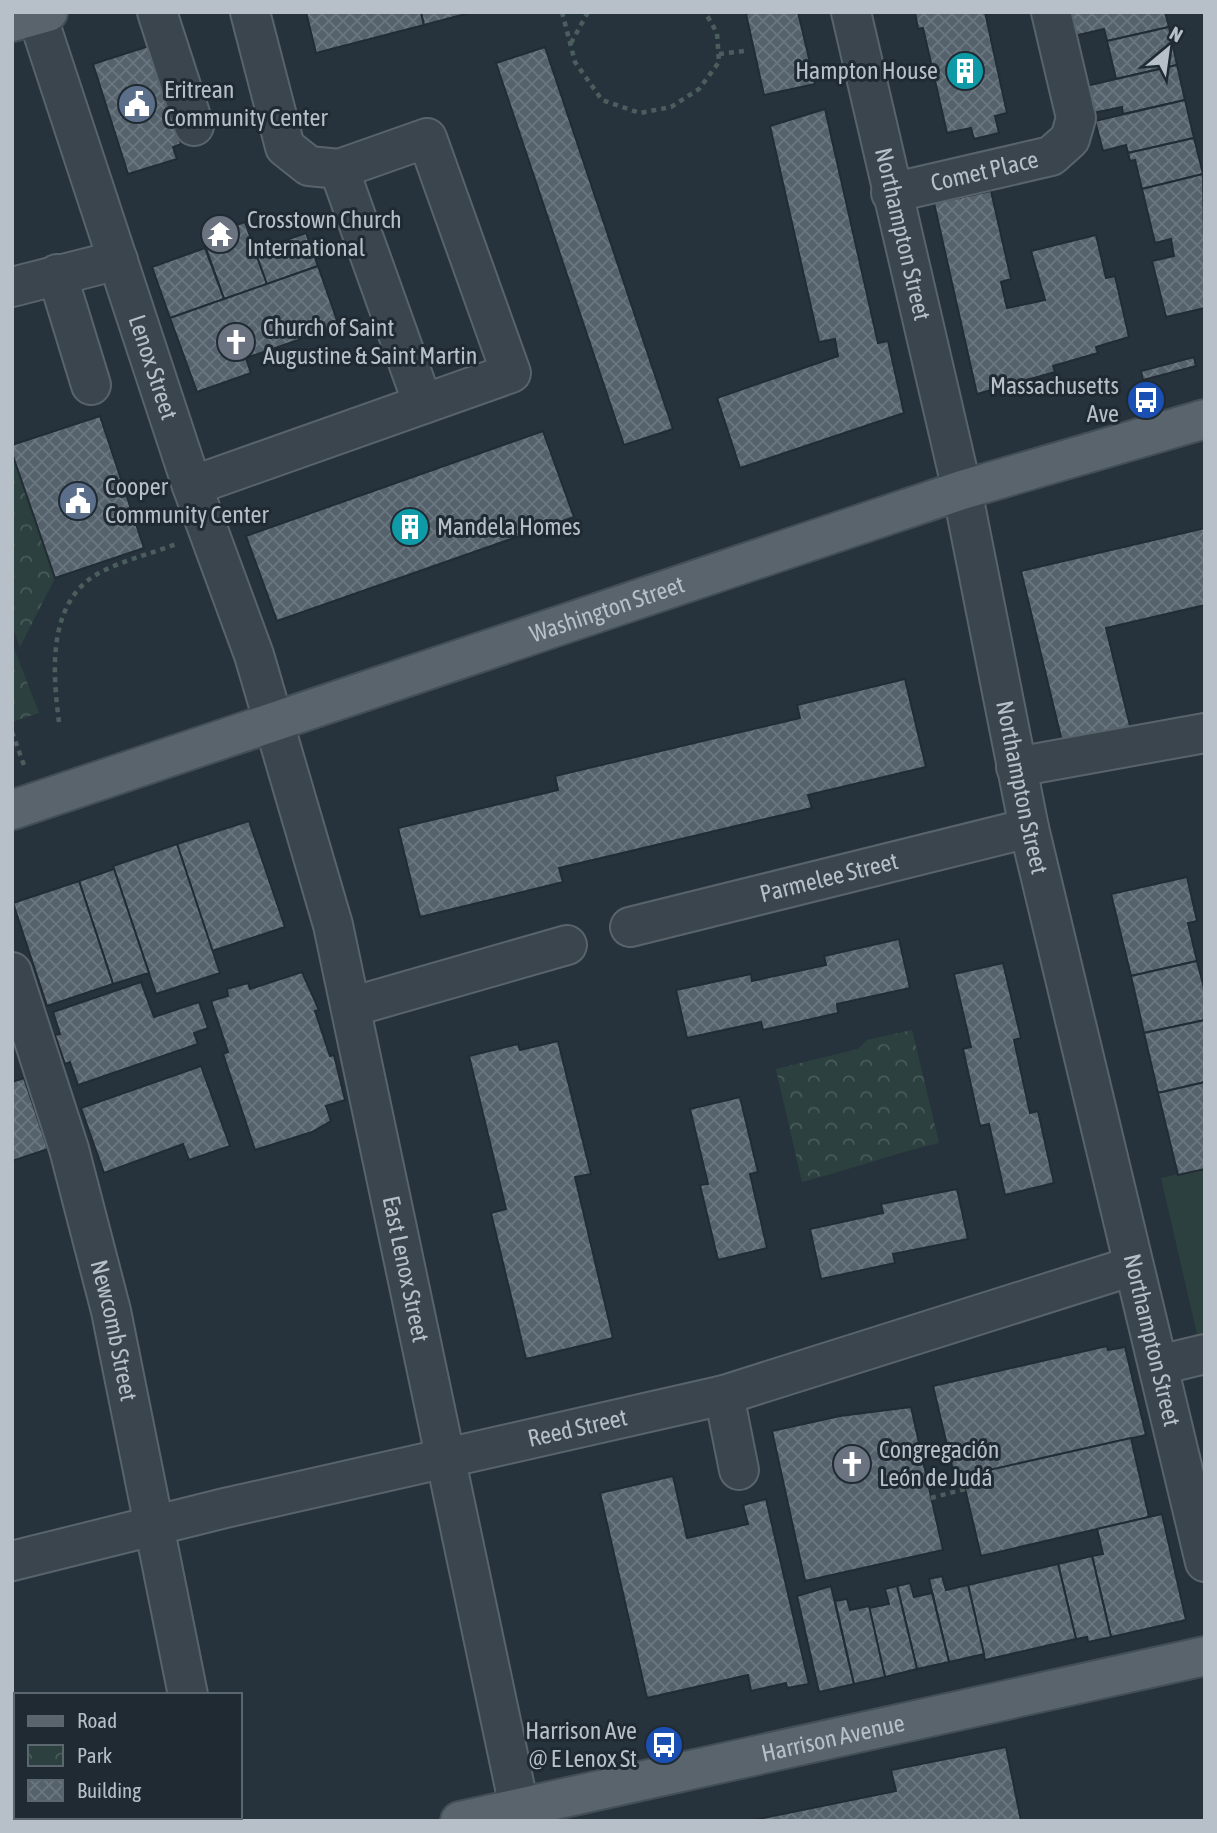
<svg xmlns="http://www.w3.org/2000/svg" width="1217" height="1833" font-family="'Asap Condensed',sans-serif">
  <defs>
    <pattern id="park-crowns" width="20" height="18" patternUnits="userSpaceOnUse" patternTransform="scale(1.75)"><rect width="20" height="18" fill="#2c413f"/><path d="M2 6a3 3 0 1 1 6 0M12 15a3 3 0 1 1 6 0" fill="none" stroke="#485b59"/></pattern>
    <pattern id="building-cross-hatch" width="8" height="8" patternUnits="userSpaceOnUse" patternTransform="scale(1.75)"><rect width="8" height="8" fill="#55626c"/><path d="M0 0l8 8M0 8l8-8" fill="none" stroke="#6b7780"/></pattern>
  </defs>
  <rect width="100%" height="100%" fill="#27333c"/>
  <polygon fill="#2c413f" points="1205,1168 1205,1332 1197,1334 1161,1178"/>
  <g fill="url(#park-crowns)">
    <polygon points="12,453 55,578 20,647 12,625"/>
    <polygon points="12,643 39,713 12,722"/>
    <path d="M912,1030L939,1143C892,1154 848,1170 802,1182L776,1069L858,1049L867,1040Z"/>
  </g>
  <g fill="url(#building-cross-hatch)" stroke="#222c34" stroke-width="2">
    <polygon points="306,12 421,12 424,25 316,53"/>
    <polygon points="421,12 473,12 424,25"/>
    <polygon points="752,12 798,12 815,84 764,95 746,14"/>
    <polygon points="915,12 985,12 1007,113 995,116 999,133 974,139 971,128 947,133 923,28 918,29"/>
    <polygon points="1165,12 1169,27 1107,41 1104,29 1074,36 1069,13"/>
    <polygon points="1169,27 1177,65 1116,79 1107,41"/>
    <polygon points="149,46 181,144 173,147 177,159 128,174 93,64"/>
    <polygon points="545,47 673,429 624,445 496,63"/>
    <polygon points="1177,65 1185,100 1123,114 1122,107 1093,113 1086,86"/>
    <polygon points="1185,100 1194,138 1128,153 1126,145 1103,151 1095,121"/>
    <polygon points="825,109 878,343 888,341 904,413 740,468 717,398 838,356 835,339 819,342 770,126"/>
    <polygon points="1194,138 1203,174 1142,189 1135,160 1130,161 1128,153"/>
    <polygon points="1203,174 1205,308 1166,317 1152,261 1174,256 1171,239 1155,243 1142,189"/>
    <polygon points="991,191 1011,279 1001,282 1007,308 1045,300 1031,251 1096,235 1106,278 1115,276 1129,337 1096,347 1098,353 1053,366 1055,372 977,394 934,203"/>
    <polygon points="245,222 267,284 224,299 202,237"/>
    <polygon points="306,233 318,266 267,284 255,251"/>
    <polygon points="205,248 224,299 170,318 152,267"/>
    <polygon points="318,266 339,326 246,358 251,373 197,392 170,318"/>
    <polygon points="1194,357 1196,366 1143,380 1141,371"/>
    <polygon points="100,416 144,548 55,578 12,453 12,445"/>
    <polygon points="543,431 574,517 277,621 246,536"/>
    <polygon points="1205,528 1205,605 1106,628 1132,734 1064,750 1021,571"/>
    <polygon points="905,679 926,767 808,795 812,808 559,868 563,882 420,917 398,828 558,790 555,776 800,718 797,705"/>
    <polygon points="249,821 285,927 212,951 177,844"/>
    <polygon points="177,844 220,973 156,994 113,866"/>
    <polygon points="114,869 149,973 113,984 79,881"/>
    <polygon points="1187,877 1197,921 1188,923 1197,961 1131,976 1111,894"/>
    <polygon points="79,881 113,984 47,1006 13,903"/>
    <polygon points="899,939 910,988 837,1004 838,1013 763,1030 761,1022 687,1038 676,990 751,974 752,981 826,965 824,956"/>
    <polygon points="1197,961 1205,992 1205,1020 1144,1033 1131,976"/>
    <polygon points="1003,963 1021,1038 1014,1040 1030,1113 1038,1111 1054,1183 1005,1195 989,1124 980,1126 963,1049 971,1047 954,974"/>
    <polygon points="302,972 319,1010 315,1011 330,1056 334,1055 345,1100 326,1106 331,1121 312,1132 255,1150 223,1054 228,1052 211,1001 228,996 227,989 248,983 250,989"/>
    <polygon points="141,982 154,1017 199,1002 208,1028 194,1033 198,1044 78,1085 70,1062 65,1064 55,1035 60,1034 53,1012"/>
    <polygon points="1205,1020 1205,1082 1158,1093 1144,1033"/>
    <polygon points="558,1041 591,1174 575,1177 613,1338 526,1359 491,1213 506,1209 469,1056 518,1044 520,1050"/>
    <polygon points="201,1066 230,1146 189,1160 183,1144 104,1173 81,1108"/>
    <polygon points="24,1078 48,1149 12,1161 12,1082"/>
    <polygon points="1205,1082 1205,1169 1178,1175 1158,1093"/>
    <polygon points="740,1097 758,1172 750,1174 767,1248 718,1260 700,1185 708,1184 690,1109"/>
    <polygon points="957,1189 968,1239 893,1254 895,1263 821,1279 810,1229 883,1213 881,1204"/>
    <polygon points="1107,1346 1108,1350 1125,1347 1146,1435 955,1479 933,1386"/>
    <polygon points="911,1407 943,1550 805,1581 772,1431 840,1416"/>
    <polygon points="1131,1438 1149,1517 981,1556 962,1476"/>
    <polygon points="673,1476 687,1538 748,1524 743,1505 766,1499 809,1684 787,1688 786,1683 751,1691 748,1675 647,1698 600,1493"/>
    <polygon points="1162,1514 1186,1620 1111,1637 1092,1556 1103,1554 1097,1529"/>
    <polygon points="1092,1556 1111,1637 1088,1642 1087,1637 1076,1639 1058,1564"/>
    <polygon points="1058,1564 1076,1639 985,1660 968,1585"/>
    <polygon points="942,1576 946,1590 968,1585 984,1654 949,1662 929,1579"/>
    <polygon points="910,1583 914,1597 932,1593 949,1662 917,1669 897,1586"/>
    <polygon points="831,1586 854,1684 819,1692 797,1596"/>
    <polygon points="897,1586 917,1669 885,1677 869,1608 889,1604 885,1589"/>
    <polygon points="847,1599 850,1610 869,1606 885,1677 854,1684 835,1601"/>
    <polygon points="1006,1747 1021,1821 749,1821 896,1791 891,1770"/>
  </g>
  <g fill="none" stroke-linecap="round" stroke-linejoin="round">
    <defs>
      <g id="minor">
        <path id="s1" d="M36,12L192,486L254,655L333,925L522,1821"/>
        <polyline points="157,12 194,126"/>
        <path id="s2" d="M851,12L962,490L1029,828L1205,1562"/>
        <polyline points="339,169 423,404"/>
        <path id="s3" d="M891,193L1051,156L1070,139L1076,118L1051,12"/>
        <polyline points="57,274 91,385"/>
        <polyline points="12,287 118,260"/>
        <polyline points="192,486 511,373 427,138 339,169 309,166 285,147 250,12"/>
        <polyline points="1016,767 1205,733"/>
        <path id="s4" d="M630,927L1029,828"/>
        <path id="s5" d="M12,972L69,1149L111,1311L188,1695"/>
        <polyline points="351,1007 567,945"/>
        <polyline points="1159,1365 1205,1354"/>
        <polyline points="724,1395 739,1470"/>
        <path id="s6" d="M12,1561L225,1508L724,1395L1133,1266"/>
        <polyline points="212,1817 213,1821"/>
      </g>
      <g id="major">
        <polyline points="12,22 48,12"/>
        <path id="s7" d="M12,810L962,490L1205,419"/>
        <path id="s8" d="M460,1821L1205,1656"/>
      </g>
    </defs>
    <use href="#minor" stroke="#59636b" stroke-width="42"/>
    <use href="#major" stroke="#444e56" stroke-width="42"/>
    <g stroke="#4b5e5d" stroke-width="4.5" stroke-dasharray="5 5" stroke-linecap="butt">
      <polyline points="562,12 575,62 602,100 640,113 671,107 699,89 719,62 717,33 705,12"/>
      <polyline points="571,43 588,12"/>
      <polyline points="719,54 744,51"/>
      <path d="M59,722C52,669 47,596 105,570C128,559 153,553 176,544"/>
      <polyline points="12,732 25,768"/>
      <polyline points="931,1498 965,1489"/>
    </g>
    <use href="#minor" stroke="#3b454d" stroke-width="38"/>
    <use href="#major" stroke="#59646c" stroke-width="38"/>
  </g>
  <defs>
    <symbol id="building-disc" viewBox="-11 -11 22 22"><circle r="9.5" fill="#0f9aa8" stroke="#202a32"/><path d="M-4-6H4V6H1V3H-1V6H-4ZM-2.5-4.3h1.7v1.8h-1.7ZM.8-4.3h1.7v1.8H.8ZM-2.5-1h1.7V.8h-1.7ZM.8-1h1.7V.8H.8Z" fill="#fff"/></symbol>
    <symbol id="civic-disc" viewBox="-11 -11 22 22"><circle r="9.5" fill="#5c6f8a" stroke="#202a32"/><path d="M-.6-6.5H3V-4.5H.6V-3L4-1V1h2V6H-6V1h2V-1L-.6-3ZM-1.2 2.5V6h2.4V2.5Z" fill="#fff"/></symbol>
    <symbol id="temple-disc" viewBox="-11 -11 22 22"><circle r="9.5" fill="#6b7280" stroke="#202a32"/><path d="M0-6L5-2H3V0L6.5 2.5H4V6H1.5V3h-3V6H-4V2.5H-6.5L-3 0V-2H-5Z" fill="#fff"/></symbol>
    <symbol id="church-disc" viewBox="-11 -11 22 22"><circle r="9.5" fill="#6b7280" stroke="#202a32"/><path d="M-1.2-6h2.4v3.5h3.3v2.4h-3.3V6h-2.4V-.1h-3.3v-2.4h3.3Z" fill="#fff"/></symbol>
    <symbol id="bus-disc" viewBox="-11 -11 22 22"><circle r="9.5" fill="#1a4fb4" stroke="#202a32"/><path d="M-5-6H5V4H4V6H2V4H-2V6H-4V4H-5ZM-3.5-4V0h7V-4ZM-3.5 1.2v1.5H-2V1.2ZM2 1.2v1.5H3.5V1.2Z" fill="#fff"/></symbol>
  </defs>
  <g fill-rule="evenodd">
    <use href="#building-disc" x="943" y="49" width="44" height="44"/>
    <use href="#civic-disc" x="115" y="82" width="44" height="44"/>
    <use href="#temple-disc" x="198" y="212" width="44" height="44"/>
    <use href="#church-disc" x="214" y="320" width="44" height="44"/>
    <use href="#bus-disc" x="1124" y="378" width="44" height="44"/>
    <use href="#civic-disc" x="56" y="479" width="44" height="44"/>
    <use href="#building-disc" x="388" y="505" width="44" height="44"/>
    <use href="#church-disc" x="830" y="1442" width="44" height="44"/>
    <use href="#bus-disc" x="642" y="1723" width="44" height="44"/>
  </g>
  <g text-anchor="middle" stroke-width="6" stroke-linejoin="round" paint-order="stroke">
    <g font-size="24" fill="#b7c0c8" stroke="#202a32" text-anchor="start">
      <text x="938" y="79" text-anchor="end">Hampton House</text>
      <text x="164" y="98">Eritrean<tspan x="164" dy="28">Community Center</tspan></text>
      <text x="247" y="228">Crosstown Church<tspan x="247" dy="28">International</tspan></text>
      <text x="263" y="336">Church of Saint<tspan x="263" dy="28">Augustine &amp; Saint Martin</tspan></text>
      <text x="1119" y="394" text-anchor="end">Massachusetts<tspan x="1119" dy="28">Ave</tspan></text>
      <text x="105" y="495">Cooper<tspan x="105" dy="28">Community Center</tspan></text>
      <text x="437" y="535">Mandela Homes</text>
      <text x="879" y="1458">Congregación<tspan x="879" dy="28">León de Judá</tspan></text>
      <text x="637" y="1739" text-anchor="end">Harrison Ave<tspan x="637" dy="28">@ E Lenox St</tspan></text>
    </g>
    <g font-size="24" fill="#b7c0c8" stroke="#202a32">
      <text dy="8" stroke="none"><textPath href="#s3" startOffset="96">Comet Place</textPath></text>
      <text dy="8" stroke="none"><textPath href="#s2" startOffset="228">Northampton Street</textPath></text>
      <text dy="8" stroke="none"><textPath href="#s1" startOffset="374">Lenox Street</textPath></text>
      <text dy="8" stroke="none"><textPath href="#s7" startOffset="628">Washington Street</textPath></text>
      <text dy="8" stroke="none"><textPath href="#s2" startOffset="794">Northampton Street</textPath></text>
      <text dy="8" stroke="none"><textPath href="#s4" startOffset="205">Parmelee Street</textPath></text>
      <text dy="8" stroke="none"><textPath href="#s1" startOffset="1312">East Lenox Street</textPath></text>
      <text dy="8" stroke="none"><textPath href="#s5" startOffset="373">Newcomb Street</textPath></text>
      <text dy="8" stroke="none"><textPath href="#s2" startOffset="1362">Northampton Street</textPath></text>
      <text dy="8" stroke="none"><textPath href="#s6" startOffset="581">Reed Street</textPath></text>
      <text dy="8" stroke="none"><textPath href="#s8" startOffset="382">Harrison Avenue</textPath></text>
    </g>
  </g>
  <rect width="1217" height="1833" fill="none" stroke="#b7c0c8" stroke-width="28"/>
  <rect x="14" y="1693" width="228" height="126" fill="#202a32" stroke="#5c666e" stroke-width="2"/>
  <rect x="28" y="1716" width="35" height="10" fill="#59646c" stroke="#5c666e" stroke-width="2"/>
  <text x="77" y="1728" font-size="21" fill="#b7c0c8">Road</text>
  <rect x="28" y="1745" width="35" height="21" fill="url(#park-crowns)" stroke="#5c666e" stroke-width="2"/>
  <text x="77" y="1763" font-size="21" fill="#b7c0c8">Park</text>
  <rect x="28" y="1780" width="35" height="21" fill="url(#building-cross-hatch)" stroke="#5c666e" stroke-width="2"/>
  <text x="77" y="1798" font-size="21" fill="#b7c0c8">Building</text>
  <g transform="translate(1168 49) rotate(29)" stroke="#202a32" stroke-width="5" paint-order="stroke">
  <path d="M0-5L12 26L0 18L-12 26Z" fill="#b7c0c8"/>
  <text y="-10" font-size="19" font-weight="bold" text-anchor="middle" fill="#b7c0c8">N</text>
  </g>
</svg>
